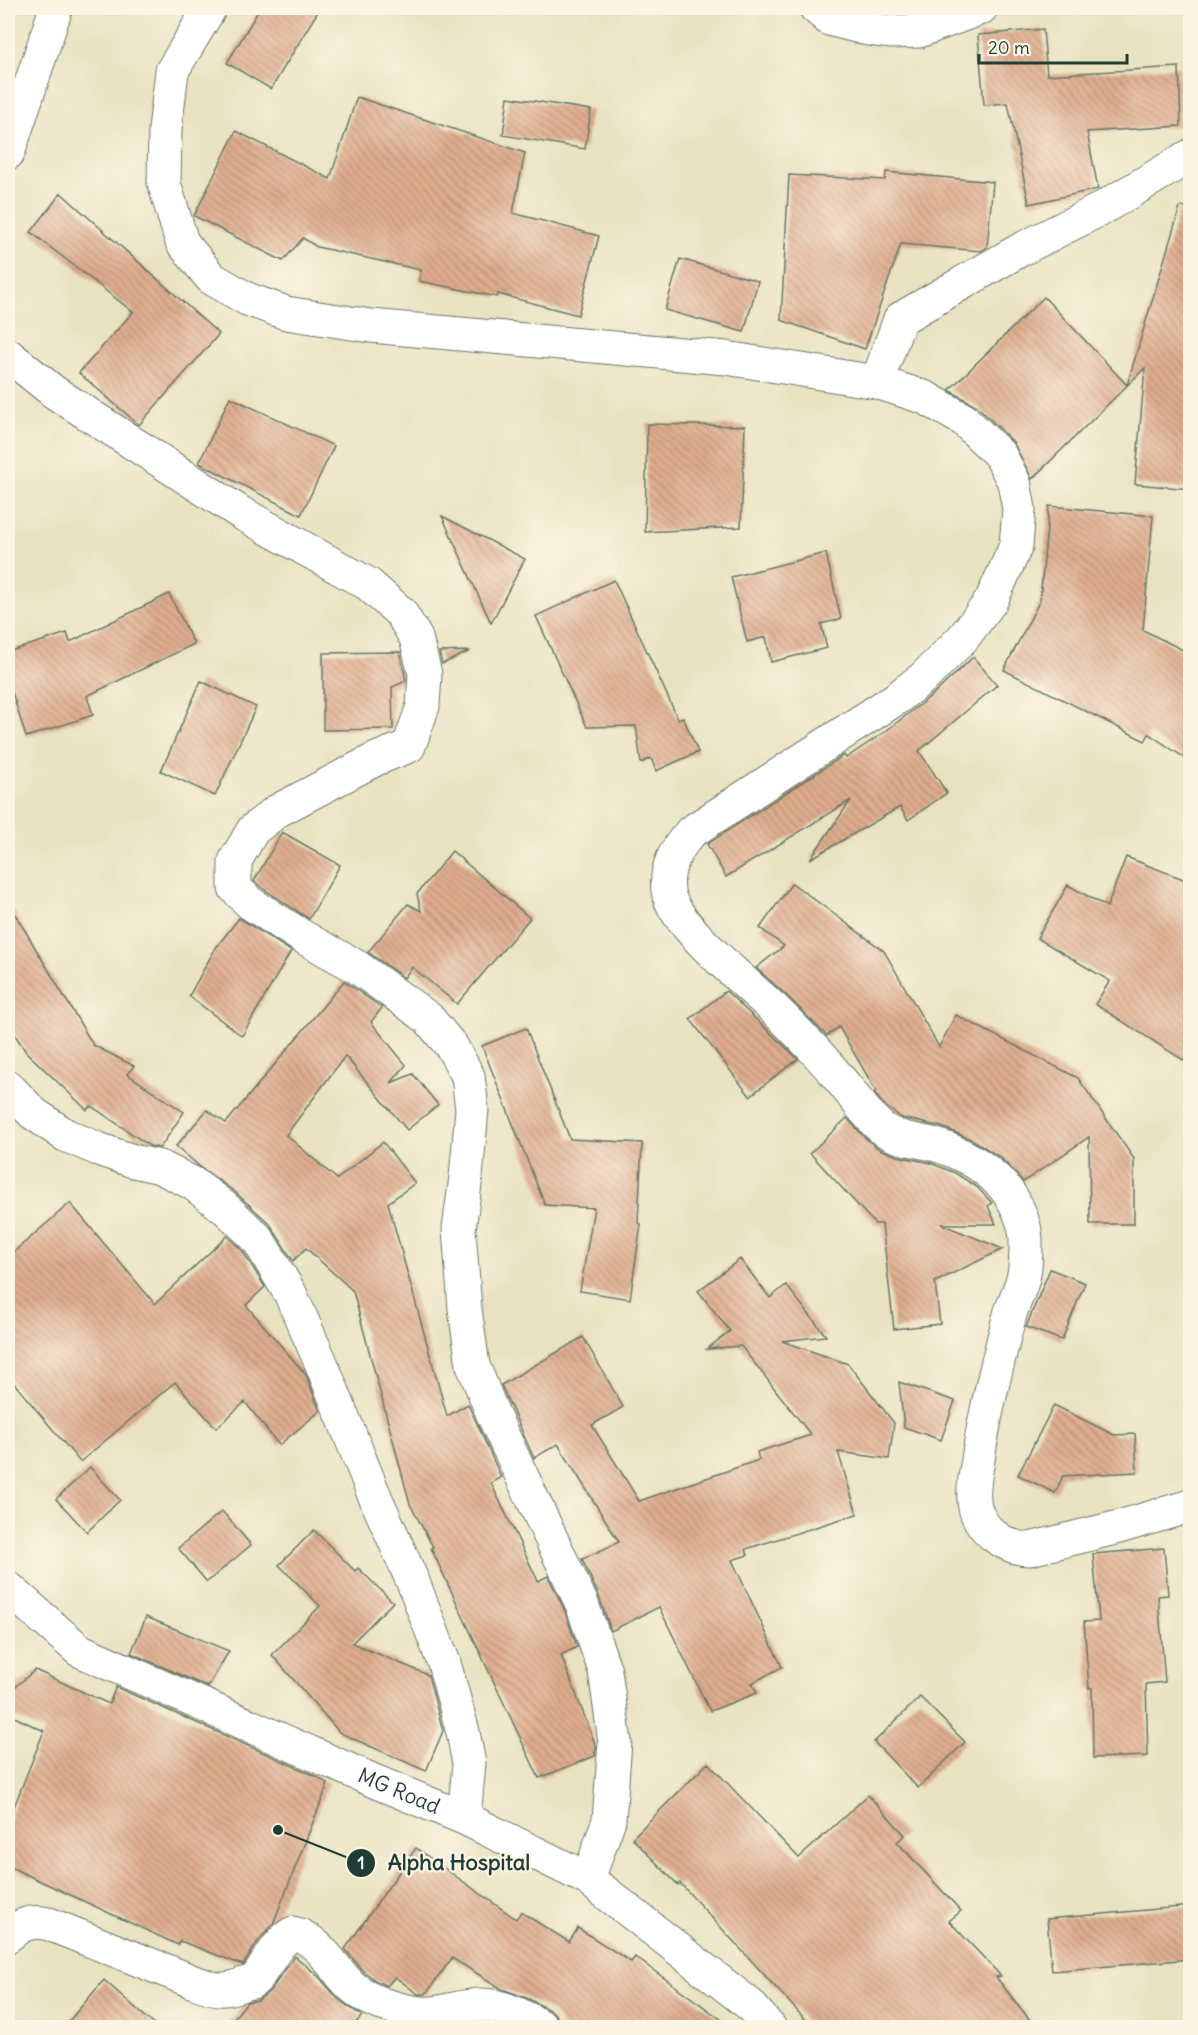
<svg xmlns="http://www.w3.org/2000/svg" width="1198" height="2035" font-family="Delius,sans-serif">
  <defs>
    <pattern id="building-back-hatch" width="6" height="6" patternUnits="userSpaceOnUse" patternTransform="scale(1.5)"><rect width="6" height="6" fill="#dfac8d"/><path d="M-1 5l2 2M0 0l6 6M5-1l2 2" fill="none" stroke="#b48d74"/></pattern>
  </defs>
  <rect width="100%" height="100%" fill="#fcf5e5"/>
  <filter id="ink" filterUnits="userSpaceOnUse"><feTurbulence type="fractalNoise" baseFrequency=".0167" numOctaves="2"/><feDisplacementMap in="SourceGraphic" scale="12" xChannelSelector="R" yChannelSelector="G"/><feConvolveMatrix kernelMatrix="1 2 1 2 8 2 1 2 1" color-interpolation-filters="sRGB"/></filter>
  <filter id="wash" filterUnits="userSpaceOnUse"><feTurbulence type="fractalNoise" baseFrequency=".008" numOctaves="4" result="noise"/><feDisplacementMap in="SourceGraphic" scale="24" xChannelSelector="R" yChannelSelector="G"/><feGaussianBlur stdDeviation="1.35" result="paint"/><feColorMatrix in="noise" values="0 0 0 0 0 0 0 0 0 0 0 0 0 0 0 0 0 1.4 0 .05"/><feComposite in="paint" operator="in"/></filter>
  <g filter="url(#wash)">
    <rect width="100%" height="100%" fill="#e9e2c1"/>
    <g id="blocks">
      <g fill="url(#building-back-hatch)">
        <polygon points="260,8 320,8 271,89 227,63"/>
        <polygon points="1043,29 1047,75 1179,67 1181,126 1087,132 1098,189 1029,204 1008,103 984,105 978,35"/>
        <polygon points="357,97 525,153 513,213 599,236 578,315 498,294 497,297 419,281 421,270 317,247 303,238 283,261 194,216 236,131 330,179"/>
        <polygon points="508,97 591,110 585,149 503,135"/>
        <polygon points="886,172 993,182 987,247 981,251 901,244 865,349 781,320 789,175 885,180"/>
        <polygon points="61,193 219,334 139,425 79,373 133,312 31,232"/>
        <polygon points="1180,207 1191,208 1191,489 1135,484 1145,368 1032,479 1013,442 977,406 949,390 1044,297 1127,385"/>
        <polygon points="680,259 758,281 744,332 665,310"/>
        <polygon points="230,397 334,446 301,515 199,463"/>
        <polygon points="647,424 745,426 741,527 645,532"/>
        <polygon points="1049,506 1153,516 1143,630 1191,654 1191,762 1149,734 1145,741 1004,670 1040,600"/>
        <polygon points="442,516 525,559 491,623"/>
        <polygon points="826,553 841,619 821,624 827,648 771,662 766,637 747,642 731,577"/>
        <polygon points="614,580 678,719 683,717 698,752 656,771 651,758 641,763 636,726 587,727 536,616"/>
        <polygon points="169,594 194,644 87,696 93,715 26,737 8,679 8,652 67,633 70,642"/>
        <polygon points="470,651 442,664 439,652"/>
        <polygon points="400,652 406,681 392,687 393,729 323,730 323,653"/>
        <polygon points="973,657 997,685 919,751 947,793 908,820 900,807 810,859 851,800 726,877 707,844 844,755 846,758 886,731 936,692"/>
        <polygon points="201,681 256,707 215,796 161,771"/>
        <polygon points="282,832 340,865 309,919 262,888 254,881"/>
        <polygon points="452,851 530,918 457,1004 412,967 404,978 368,952 408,904 421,911 417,894"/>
        <polygon points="1126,857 1191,882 1191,1065 1095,1004 1110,981 1037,938 1068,885 1107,907"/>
        <polygon points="792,883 884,951 939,1047 956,1015 1078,1078 1134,1159 1134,1224 1090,1224 1089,1137 1023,1182 1001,1158 973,1140 942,1127 902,1118 885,1106 874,1093 876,1091 839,1027 827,1036 786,995 756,968 784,946 760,928"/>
        <polygon points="8,902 93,1045 134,1066 127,1074 184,1112 160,1148 150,1146 91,1106 87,1110 26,1052 8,1024"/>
        <polygon points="239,918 291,951 242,1036 189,996 215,949"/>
        <polygon points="344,981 382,1008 371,1022 406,1065 391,1083 413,1074 438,1105 407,1130 345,1056 286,1135 337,1179 383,1142 415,1183 388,1203 447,1416 468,1404 501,1477 491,1483 538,1581 548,1576 565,1611 577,1647 561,1655 596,1746 595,1756 539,1778 431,1548 433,1547 410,1504 353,1291 306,1248 293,1261 270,1224 235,1192 199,1166 176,1146 207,1110 226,1123"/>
        <polygon points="726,991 798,1059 750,1096 690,1019"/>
        <polygon points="526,1028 570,1139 642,1143 638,1223 641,1224 630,1299 580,1291 594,1208 545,1205 482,1046"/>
        <polygon points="847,1118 864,1137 879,1149 897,1156 931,1163 955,1173 977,1187 992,1203 988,1206 996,1224 941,1224 1003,1249 935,1282 940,1324 894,1329 882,1224 875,1224 810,1153"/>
        <polygon points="70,1203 155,1304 227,1236 242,1250 265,1287 246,1305 306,1375 320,1411 279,1445 245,1402 216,1428 175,1382 80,1462 8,1376 8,1257"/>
        <polygon points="740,1259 770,1298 786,1285 826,1336 782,1341 848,1364 894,1423 889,1459 838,1452 857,1514 746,1549 748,1555 732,1560 782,1667 752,1683 757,1693 710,1711 659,1607 611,1631 599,1596 582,1559 619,1542 558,1444 534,1458 501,1385 583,1337 623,1407 592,1425 639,1501 759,1460 757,1452 811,1435 741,1346 707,1349 730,1331 698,1291"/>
        <polygon points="1050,1269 1085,1283 1062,1340 1026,1327"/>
        <polygon points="899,1382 955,1401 941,1440 904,1427"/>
        <polygon points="1054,1405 1114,1435 1135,1434 1137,1472 1063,1476 1055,1493 1018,1475"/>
        <polygon points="90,1467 120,1500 87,1532 56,1499"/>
        <polygon points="222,1511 251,1545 207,1582 178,1548"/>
        <polygon points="314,1530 355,1571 358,1568 393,1602 352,1643 428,1675 443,1731 426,1771 340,1733 272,1655 320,1606 279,1565"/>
        <polygon points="1164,1548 1168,1595 1158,1596 1165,1682 1146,1684 1148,1756 1093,1758 1092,1688 1089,1688 1084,1622 1099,1621 1093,1554"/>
        <polygon points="146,1617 229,1651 208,1687 131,1653"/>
        <polygon points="35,1670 109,1704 116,1687 316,1776 328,1784 273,1924 259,1940 243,1965 180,1941 178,1945 8,1866 8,1822 44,1731 8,1714 8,1693"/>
        <polygon points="920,1697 965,1742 918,1788 874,1742"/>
        <polygon points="708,1763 799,1858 868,1795 905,1835 897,1842 961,1911 949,1921 1001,1976 996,1977 1036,2028 813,2028 680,1883 678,1885 632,1838"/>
        <polygon points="416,1848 516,1919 521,1912 569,1942 578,1928 631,1962 635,1957 733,2028 562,2028 559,2019 553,2012 529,1999 502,1989 452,1958 426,1994 418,1994 395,1977 387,1986 376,1981 361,1969 345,1949"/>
        <polygon points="1191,1906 1191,1959 1052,1971 1047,1919"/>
        <polygon points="295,1956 319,1977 339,2000 362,2016 351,2028 226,2028 247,2002 258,2000 270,1991"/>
        <polygon points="104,1980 158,2028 63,2028"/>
      </g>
    </g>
  </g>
  <g filter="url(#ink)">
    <use href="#blocks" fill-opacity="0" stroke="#667765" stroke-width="1.5"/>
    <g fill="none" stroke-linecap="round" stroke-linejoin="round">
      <defs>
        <g id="minor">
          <path d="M210,8L172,71L165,130L164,183L182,242L211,278L247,299L286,313L371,326L726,358L877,382L926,398L964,420L1000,455L1014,482L1019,509L1016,546L991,601L963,638L924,677L897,698L691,832C676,849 665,867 668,891C672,924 748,984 773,1008C797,1031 822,1057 843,1083C856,1099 867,1116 883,1129C898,1140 919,1140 936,1145C962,1153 985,1166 1003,1186C1015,1199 1026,1223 1026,1241C1026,1252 1026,1264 1024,1274C1021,1289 1013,1303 1009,1318C997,1365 985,1412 978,1460C975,1477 970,1500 978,1516C987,1535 1009,1549 1030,1549L1119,1527L1190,1506"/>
          <polyline points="816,8 829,19 868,29 890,32 919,31 981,8"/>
          <polyline points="8,153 56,8"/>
          <polyline points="8,355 54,392 241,513 368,584 401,613 416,638 425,674 423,706 409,746 376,759 277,811 253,830 235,861 235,888 250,903 303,937 357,967 428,1018 452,1047 468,1076 472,1109 466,1177 459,1229 465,1309 473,1365 494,1417 582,1604 605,1671 615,1742 609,1820 588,1879"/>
          <polyline points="877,382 900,319 1018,251 1101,209 1190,156"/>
          <polyline points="8,1087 33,1113 65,1135 98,1149 133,1161 160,1167 192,1183 224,1207 257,1238 290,1293 322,1365 373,1492 413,1582 444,1663 463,1732 469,1764 464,1818"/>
          <path d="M8,1936C21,1924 31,1920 49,1924L194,1982C214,1989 222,1993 243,1984C245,1983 249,1983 252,1982C262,1977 274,1943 293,1933C317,1939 329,1961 344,1978C354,1990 368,1999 382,2004C397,2009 417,2014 432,2013C449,2011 465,2005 482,2005C502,2005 526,2017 543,2028"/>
        </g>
        <g id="primary">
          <path id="s1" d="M8,1588L79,1650L374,1781L464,1818L588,1879L749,2004L770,2028"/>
        </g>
      </defs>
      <use href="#minor" stroke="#667765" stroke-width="35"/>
      <use href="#primary" stroke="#667765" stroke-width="35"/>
      <use href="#minor" stroke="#fff" stroke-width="33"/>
      <use href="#primary" stroke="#fff" stroke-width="33"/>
    </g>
  </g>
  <g text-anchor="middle" stroke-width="4.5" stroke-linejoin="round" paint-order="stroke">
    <g font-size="21" fill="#1f3d34" stroke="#fcf5e5">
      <text dy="7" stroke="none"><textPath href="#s1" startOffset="444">MG Road</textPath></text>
    </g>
  </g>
  <path fill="none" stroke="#1f3d34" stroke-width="2" d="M278 1830L361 1863"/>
  <g fill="#1f3d34" stroke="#fcf5e5" stroke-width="2">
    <circle cx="278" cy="1830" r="6"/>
    <circle cx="361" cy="1863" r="15"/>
  </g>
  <g font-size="18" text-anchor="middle" font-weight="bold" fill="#fff">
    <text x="361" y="1869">1</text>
  </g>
  <g font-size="22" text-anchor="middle" font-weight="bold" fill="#1f3d34" stroke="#fcf5e5" stroke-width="4.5" stroke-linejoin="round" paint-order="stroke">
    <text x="459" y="1870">Alpha Hospital</text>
  </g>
  <rect width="1198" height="2035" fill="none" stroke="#fcf5e5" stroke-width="30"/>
  <path d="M979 54v9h148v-9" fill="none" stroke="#1f3d34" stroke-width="3"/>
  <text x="988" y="54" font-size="18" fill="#1f3d34" stroke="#fcf5e5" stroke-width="4.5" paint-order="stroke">20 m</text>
</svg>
